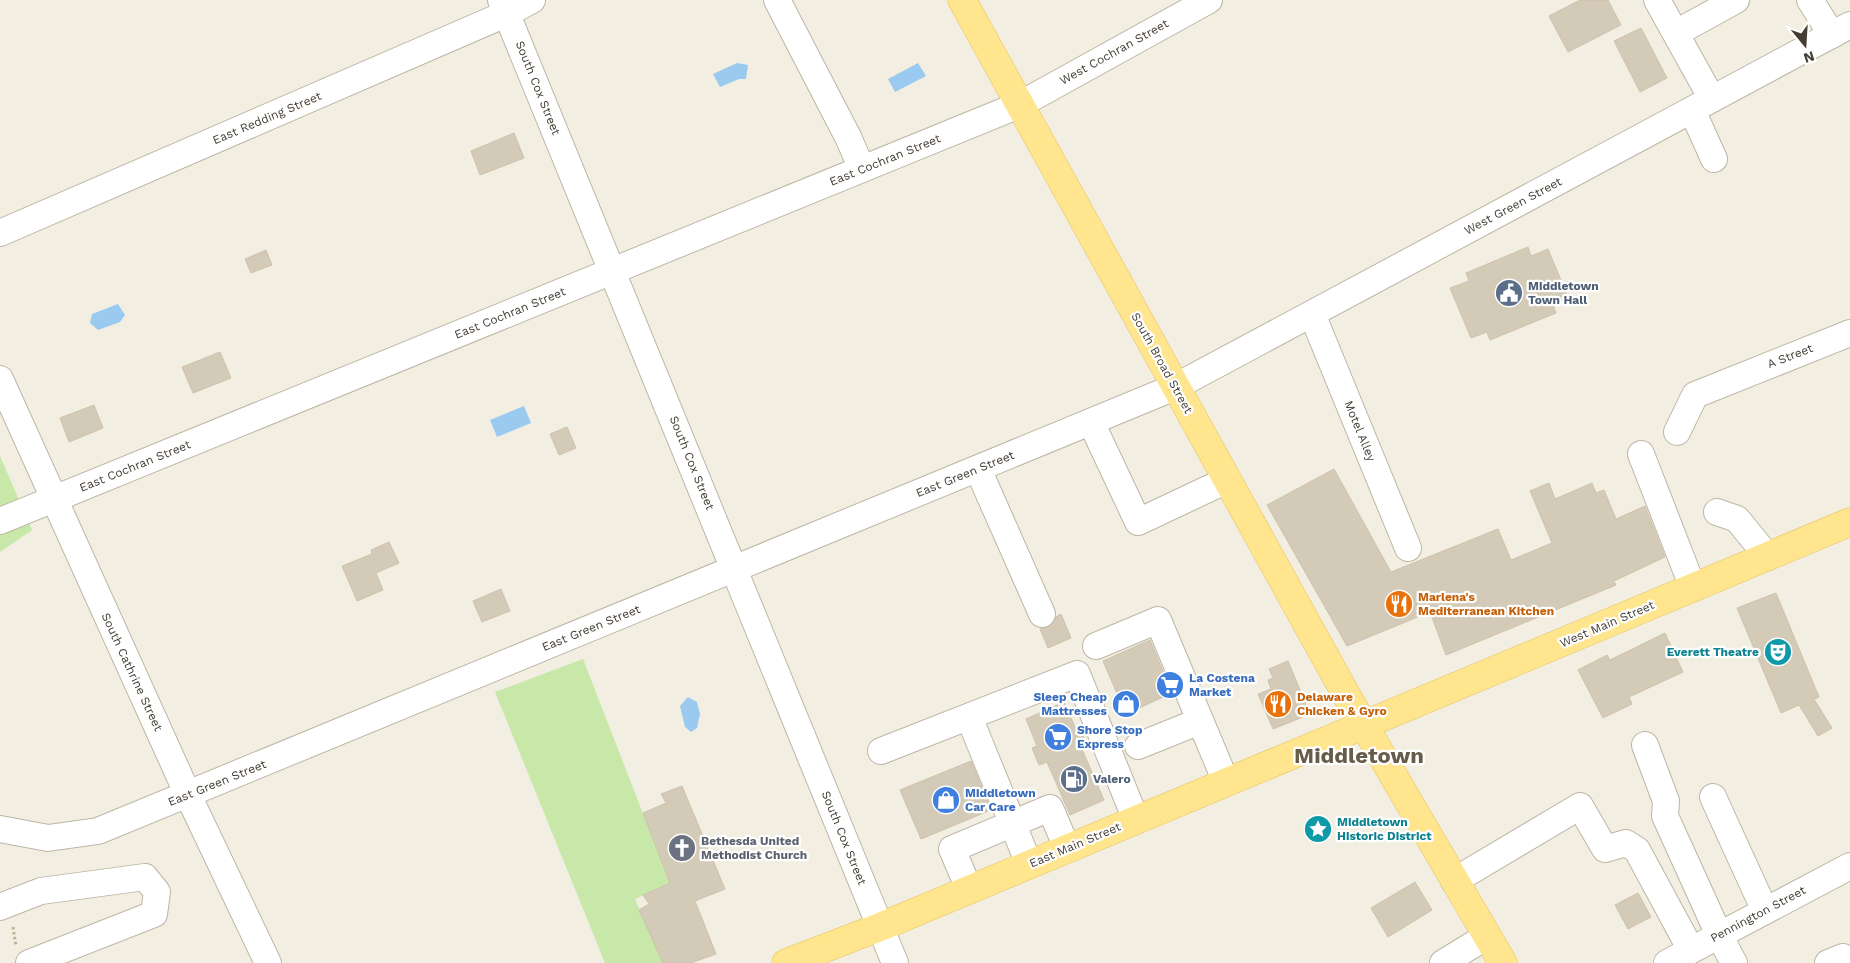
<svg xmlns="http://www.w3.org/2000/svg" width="1850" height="963" font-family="'Work Sans',sans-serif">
  <rect width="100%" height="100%" fill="#f2eee2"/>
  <g fill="#c8e8a9">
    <polygon points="0,456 32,530 0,552"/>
    <polygon points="583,659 670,883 635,899 663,963 605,963 495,692"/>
  </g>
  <g fill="#9bcaf1">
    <polygon points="737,63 748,65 746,79 739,79 720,87 713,74"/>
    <polygon points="918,63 926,76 895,92 888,79"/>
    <polygon points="118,304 125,315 120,322 98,330 90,323 92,314"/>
    <polygon points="524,406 531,423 497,437 490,420"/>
    <polygon points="688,697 697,702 700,714 697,728 691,732 685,727 680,706"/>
  </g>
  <g fill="#d3cab7" stroke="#cec2aa">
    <polygon points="1580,0 1608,0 1621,25 1568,52 1549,16"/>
    <polygon points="1641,28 1667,78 1640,92 1614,41"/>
    <polygon points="514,133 524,158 480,175 471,151"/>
    <polygon points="1528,247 1531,256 1548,249 1568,297 1553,304 1556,313 1490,340 1487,332 1471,338 1450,288 1469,281 1466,273"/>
    <polygon points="266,250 272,265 251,273 245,259"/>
    <polygon points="220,352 231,378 193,393 182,367"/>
    <polygon points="94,405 103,428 69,442 60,418"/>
    <polygon points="567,427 576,448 559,455 550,434"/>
    <polygon points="1334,469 1391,572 1498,529 1511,560 1552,543 1530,491 1549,483 1555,499 1592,483 1596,493 1604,490 1616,519 1645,506 1665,557 1614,581 1616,585 1446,655 1430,612 1347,646 1267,505"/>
    <polygon points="389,542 399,563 376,573 383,590 357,601 342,566 372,554 371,550"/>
    <polygon points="501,589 510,611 482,622 473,601"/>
    <polygon points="1776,593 1819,697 1814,699 1832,728 1818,736 1799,705 1781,713 1737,608"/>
    <polygon points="1061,614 1071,638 1048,648 1040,629 1048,627 1057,616"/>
    <polygon points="1665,633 1683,672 1629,697 1632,704 1603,718 1578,670 1607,655 1610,660"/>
    <polygon points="1150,640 1172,693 1126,714 1103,661"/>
    <polygon points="1288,661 1310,714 1273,729 1258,694 1271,689 1268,680 1273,678 1269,669"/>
    <polygon points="1064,702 1076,729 1080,728 1087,744 1081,747 1104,800 1070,815 1047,762 1039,765 1032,748 1037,746 1026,719"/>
    <polygon points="971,761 991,810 921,839 900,790"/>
    <polygon points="682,786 725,889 695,901 716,954 691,963 663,963 639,910 649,904 643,895 670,883 643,813 666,803 661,794"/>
    <polygon points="1415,882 1432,910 1388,937 1371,908"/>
    <polygon points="1638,893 1651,917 1628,929 1615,905"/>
  </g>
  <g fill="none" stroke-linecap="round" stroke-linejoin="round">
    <defs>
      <g id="minor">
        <polyline points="501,0 895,963"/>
        <polyline points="777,0 848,137 862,169"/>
        <polyline points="1657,0 1712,99"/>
        <polyline points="1810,0 1832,35"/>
        <polyline points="1676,33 1736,0"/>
        <polyline points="1692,110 1714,159"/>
        <polyline points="0,233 508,13 532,0"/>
        <polyline points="1312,314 1408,548"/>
        <polyline points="0,379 188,795 268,963"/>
        <polyline points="1091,422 1138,522 1227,480"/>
        <polyline points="1677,432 1695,395 1850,333"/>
        <polyline points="1641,454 1693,588"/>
        <polyline points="978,469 1042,614"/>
        <polyline points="1717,512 1737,519 1768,557"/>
        <polyline points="0,521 1019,105 1209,0"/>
        <polyline points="1096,646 1158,620 1226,782"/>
        <polyline points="969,717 1029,864"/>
        <polyline points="1645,745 1666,801 1665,816 1719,935 1734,963"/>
        <polyline points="1138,746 1200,721"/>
        <polyline points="881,751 1077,674 1136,820"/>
        <polyline points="1713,797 1765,911"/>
        <polyline points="0,829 48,838 98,831 1175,387 1850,25"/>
        <polyline points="1454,881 1580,806 1605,849 1626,843 1637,850 1691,950"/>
        <polyline points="969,889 952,849 1050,808 1067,848"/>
        <polyline points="0,907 41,891 145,877 157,892 154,914 29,963"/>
        <polyline points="1443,963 1487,936"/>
        <polyline points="1667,963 1850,866"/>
        <polyline points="1828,963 1843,957"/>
      </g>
      <g id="major">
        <polyline points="962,0 1348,698 1503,963"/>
        <polyline points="786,963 880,927 1850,522"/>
      </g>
    </defs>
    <use href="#minor" stroke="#bdb6a5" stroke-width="28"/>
    <use href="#major" stroke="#e6c35c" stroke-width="29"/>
    <polyline stroke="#bfb396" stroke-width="3" stroke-dasharray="2.5 2.5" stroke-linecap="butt" points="13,927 16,946"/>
    <use href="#minor" stroke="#fff" stroke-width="26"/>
    <use href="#major" stroke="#ffe58e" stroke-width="28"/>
  </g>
  <defs>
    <symbol id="civic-disc" viewBox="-11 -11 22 22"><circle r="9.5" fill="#5c6f8a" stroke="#fff"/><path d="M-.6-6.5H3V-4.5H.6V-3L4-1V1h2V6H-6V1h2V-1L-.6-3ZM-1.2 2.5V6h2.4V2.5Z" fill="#fff"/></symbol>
    <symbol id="restaurant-disc" viewBox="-11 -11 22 22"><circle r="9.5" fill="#e8710a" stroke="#fff"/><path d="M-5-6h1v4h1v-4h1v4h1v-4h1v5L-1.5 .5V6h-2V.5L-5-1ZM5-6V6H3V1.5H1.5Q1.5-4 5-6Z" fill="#fff"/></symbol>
    <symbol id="theatre-disc" viewBox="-11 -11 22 22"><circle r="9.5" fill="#0f9aa8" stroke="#fff"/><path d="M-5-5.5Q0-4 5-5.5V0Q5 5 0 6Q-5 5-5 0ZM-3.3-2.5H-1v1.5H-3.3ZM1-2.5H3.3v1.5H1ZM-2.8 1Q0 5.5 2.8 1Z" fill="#fff"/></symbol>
    <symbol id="supermarket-disc" viewBox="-11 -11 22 22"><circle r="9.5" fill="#3f7fe0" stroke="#fff"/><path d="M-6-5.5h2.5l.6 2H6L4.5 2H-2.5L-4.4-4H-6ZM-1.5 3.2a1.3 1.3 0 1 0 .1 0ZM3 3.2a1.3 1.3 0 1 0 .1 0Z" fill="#fff"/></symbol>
    <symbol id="shop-disc" viewBox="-11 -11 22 22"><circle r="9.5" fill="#3f7fe0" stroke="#fff"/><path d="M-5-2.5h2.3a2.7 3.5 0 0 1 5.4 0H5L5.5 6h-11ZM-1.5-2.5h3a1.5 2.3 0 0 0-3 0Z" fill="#fff"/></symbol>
    <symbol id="fuel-disc" viewBox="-11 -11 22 22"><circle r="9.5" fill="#5c6f8a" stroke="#fff"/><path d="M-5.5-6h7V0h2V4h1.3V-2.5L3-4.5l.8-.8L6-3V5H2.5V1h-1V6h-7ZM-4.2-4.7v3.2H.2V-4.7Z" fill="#fff"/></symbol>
    <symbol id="sight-disc" viewBox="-11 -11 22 22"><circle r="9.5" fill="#0f9aa8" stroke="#fff"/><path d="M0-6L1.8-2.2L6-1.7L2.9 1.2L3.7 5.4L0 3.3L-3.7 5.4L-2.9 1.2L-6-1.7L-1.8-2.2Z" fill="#fff"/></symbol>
    <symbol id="church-disc" viewBox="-11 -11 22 22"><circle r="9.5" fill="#6b7280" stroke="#fff"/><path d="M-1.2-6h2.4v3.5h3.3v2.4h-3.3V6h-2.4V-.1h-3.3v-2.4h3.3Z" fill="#fff"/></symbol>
  </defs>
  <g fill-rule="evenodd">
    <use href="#civic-disc" x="1493" y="277" width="32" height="32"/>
    <use href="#restaurant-disc" x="1383" y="588" width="32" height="32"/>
    <use href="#theatre-disc" x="1762" y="636" width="32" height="32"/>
    <use href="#supermarket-disc" x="1154" y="669" width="32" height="32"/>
    <use href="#shop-disc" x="1110" y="688" width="32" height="32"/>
    <use href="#restaurant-disc" x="1262" y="688" width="32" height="32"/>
    <use href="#supermarket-disc" x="1042" y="721" width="32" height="32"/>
    <use href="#fuel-disc" x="1058" y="763" width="32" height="32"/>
    <use href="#shop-disc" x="930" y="784" width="32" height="32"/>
    <use href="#sight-disc" x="1302" y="813" width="32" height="32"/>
    <use href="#church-disc" x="666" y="832" width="32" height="32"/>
  </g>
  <g text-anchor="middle" stroke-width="4.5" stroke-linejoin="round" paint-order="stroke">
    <g font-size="12" fill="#433d33" stroke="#fff">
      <text transform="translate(1114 52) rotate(-29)" y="4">West Cochran Street</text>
      <text transform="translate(538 88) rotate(68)" y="4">South Cox Street</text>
      <text transform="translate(267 118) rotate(-23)" y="4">East Redding Street</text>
      <text transform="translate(885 160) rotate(-22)" y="4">East Cochran Street</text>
      <text transform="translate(1513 206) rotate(-28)" y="4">West Green Street</text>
      <text transform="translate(510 313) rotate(-22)" y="4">East Cochran Street</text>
      <text transform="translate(1790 356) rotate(-21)" y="4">A Street</text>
      <text transform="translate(1162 363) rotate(61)" y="4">South Broad Street</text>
      <text transform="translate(1360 431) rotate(68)" y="4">Motel Alley</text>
      <text transform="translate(692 463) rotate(68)" y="4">South Cox Street</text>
      <text transform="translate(135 466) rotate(-22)" y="4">East Cochran Street</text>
      <text transform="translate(965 474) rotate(-22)" y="4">East Green Street</text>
      <text transform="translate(1607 624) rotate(-23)" y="4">West Main Street</text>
      <text transform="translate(591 628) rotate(-22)" y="4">East Green Street</text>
      <text transform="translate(132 672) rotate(65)" y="4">South Cathrine Street</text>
      <text transform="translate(217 783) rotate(-22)" y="4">East Green Street</text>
      <text transform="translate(844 838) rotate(68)" y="4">South Cox Street</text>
      <text transform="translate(1075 845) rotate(-23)" y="4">East Main Street</text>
      <text transform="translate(1758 914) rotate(-28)" y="4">Pennington Street</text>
    </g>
    <g font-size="12" font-weight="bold" fill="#4e5e75" stroke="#fff" text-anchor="start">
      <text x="1528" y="290">Middletown<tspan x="1528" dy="14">Town Hall</tspan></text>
      <text x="1093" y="783">Valero</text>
    </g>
    <g font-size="12" font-weight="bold" fill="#c56008" stroke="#fff" text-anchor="start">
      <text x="1418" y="601">Marlena's<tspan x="1418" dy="14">Mediterranean Kitchen</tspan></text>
      <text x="1297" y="701">Delaware<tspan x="1297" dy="14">Chicken &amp; Gyro</tspan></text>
    </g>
    <g font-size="12" font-weight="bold" fill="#0d838f" stroke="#fff" text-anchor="end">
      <text x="1759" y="656">Everett Theatre</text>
      <text x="1337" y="826" text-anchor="start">Middletown<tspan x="1337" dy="14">Historic District</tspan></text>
    </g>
    <g font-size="12" font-weight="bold" fill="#366cbe" stroke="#fff" text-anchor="start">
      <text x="1189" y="682">La Costena<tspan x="1189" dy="14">Market</tspan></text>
      <text x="1107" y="701" text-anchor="end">Sleep Cheap<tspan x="1107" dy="14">Mattresses</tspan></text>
      <text x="1077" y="734">Shore Stop<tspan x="1077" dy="14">Express</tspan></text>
      <text x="965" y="797">Middletown<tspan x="965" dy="14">Car Care</tspan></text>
    </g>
    <g font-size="12" font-weight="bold" fill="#5b616d" stroke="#fff" text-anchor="start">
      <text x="701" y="845">Bethesda United<tspan x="701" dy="14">Methodist Church</tspan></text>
    </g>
    <g font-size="22" font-weight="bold" fill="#665c4a" stroke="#fff">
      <text x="1359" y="763">Middletown</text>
    </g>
  </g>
  <g transform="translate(1805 45) rotate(162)" stroke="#ffffff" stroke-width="4" paint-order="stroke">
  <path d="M0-4L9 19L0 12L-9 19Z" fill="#433d33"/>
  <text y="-8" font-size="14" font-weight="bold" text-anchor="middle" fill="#433d33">N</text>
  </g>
</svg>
